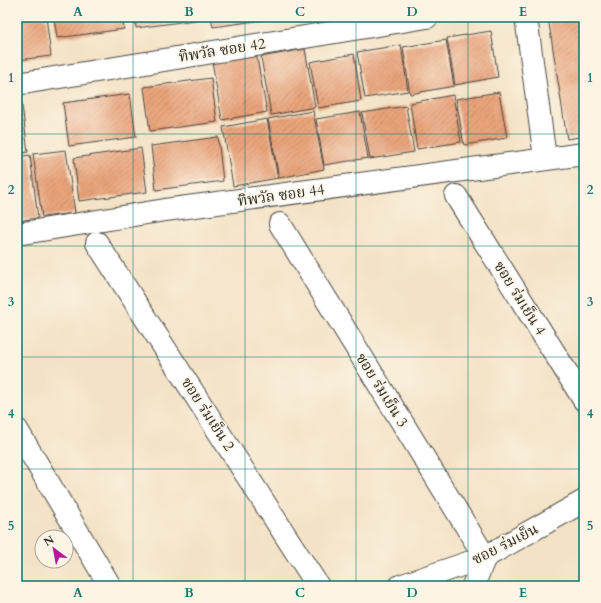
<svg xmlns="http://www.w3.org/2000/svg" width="601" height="603" font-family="Cardo,'Noto Serif Thai',serif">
  <defs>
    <pattern id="building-hatch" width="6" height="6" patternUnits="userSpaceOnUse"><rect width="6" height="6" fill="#eaa47c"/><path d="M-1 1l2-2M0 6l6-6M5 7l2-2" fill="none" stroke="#be8666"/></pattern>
  </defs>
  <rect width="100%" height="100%" fill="#fcf5e5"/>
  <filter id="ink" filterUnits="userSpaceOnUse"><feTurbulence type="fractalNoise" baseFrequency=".025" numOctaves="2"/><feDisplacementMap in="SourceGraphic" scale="8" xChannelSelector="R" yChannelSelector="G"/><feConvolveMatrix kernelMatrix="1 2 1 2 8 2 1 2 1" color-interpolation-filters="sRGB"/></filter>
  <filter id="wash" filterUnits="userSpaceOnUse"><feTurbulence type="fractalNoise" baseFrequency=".012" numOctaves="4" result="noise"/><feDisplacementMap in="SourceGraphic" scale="16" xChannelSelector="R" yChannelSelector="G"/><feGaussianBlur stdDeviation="0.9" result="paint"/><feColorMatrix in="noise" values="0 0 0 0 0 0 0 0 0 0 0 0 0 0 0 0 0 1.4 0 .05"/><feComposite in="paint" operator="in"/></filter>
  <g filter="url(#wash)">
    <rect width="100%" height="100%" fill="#f3e2c5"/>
    <g id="blocks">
      <g fill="url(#building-hatch)">
        <polygon points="17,17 46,17 51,56 18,60"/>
        <polygon points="54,17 122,17 124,29 57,38"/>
        <polygon points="135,17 203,17 203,19 136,28"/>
        <polygon points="211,17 255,17 256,21 213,27"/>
        <polygon points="257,17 276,17 276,18 258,21"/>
        <polygon points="548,17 584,17 584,136 567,139"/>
        <polygon points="491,31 498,77 455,85 447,38"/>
        <polygon points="446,40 454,86 410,94 403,47"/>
        <polygon points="401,45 408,91 365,98 357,52"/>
        <polygon points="305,49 315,107 271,115 261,57"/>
        <polygon points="256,53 267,112 222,120 212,61"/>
        <polygon points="354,54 361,101 318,108 310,62"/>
        <polygon points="211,78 217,122 150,131 144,87"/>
        <polygon points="17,90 20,90 28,152 17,154"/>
        <polygon points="499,92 507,138 464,145 456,99"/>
        <polygon points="130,94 136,137 69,146 63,103"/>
        <polygon points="453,95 461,142 417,149 410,103"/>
        <polygon points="406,106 414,152 370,159 362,113"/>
        <polygon points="313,111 324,169 279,178 268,119"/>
        <polygon points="360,112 368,158 324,165 316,119"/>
        <polygon points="267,119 278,178 233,186 223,127"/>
        <polygon points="218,137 223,181 156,190 151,146"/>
        <polygon points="141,148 147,192 79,201 74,158"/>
        <polygon points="66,150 75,213 42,217 33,154"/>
        <polygon points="30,155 38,218 17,221 17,157"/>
      </g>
    </g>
  </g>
  <g filter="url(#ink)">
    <use href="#blocks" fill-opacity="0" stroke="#494642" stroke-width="1"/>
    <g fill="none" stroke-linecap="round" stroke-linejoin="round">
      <defs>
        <g id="street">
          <polyline points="526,17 545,158"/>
          <polyline points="17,84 427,17"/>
          <polyline points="456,196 584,400"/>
          <polyline points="280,224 485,557"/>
          <polyline points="17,234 165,210 584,154"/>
          <polyline points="97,243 318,586"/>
          <polyline points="17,430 110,586"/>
          <polyline points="400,586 485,557 584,501"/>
          <polyline points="473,586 485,557"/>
        </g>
      </defs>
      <use href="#street" stroke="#494642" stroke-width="24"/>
      <use href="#street" stroke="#fff" stroke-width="22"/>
    </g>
  </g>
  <path fill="none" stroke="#0f766e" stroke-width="1" stroke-opacity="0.55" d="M133,17V586M245,17V586M356,17V586M468,17V586M17,134H584M17,246H584M17,357H584M17,469H584"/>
  <g text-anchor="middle" stroke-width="3.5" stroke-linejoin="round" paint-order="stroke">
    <g font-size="15" fill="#2b2b2b" stroke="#fcf5e5">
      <text transform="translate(222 50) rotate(-9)" y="5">ทิพวัล ซอย 42</text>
      <text transform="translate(281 195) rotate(-8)" y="5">ทิพวัล ซอย 44</text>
      <text transform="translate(520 298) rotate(58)" y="5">ซอย ร่มเย็น 4</text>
      <text transform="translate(382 390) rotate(58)" y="5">ซอย ร่มเย็น 3</text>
      <text transform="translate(208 414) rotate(57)" y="5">ซอย ร่มเย็น 2</text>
      <text transform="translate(505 544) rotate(-27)" y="5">ซอย ร่มเย็น</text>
    </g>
  </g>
  <rect width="601" height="603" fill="none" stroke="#fcf5e5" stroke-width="44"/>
  <g transform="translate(54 549) rotate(328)"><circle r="19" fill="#fcf5e5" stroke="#a8a49b"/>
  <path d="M0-3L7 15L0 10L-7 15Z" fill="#b5179e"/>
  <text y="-6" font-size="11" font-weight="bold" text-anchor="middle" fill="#2b2b2b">N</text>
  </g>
  <rect x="22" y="22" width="557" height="559" fill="none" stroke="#0f766e" stroke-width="1.5"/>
  <g font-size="13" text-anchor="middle" font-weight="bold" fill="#0f766e">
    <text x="78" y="16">A</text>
    <text x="189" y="16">B</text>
    <text x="300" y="16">C</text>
    <text x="412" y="16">D</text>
    <text x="523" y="16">E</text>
    <text x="11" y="82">1</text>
    <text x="590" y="82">1</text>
    <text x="11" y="194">2</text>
    <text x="590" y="194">2</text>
    <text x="11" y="306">3</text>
    <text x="590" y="306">3</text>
    <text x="11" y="418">4</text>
    <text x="590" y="418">4</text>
    <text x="11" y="530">5</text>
    <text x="590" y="530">5</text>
    <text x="78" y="597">A</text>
    <text x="189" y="597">B</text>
    <text x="300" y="597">C</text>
    <text x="412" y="597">D</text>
    <text x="523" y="597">E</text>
  </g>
</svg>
